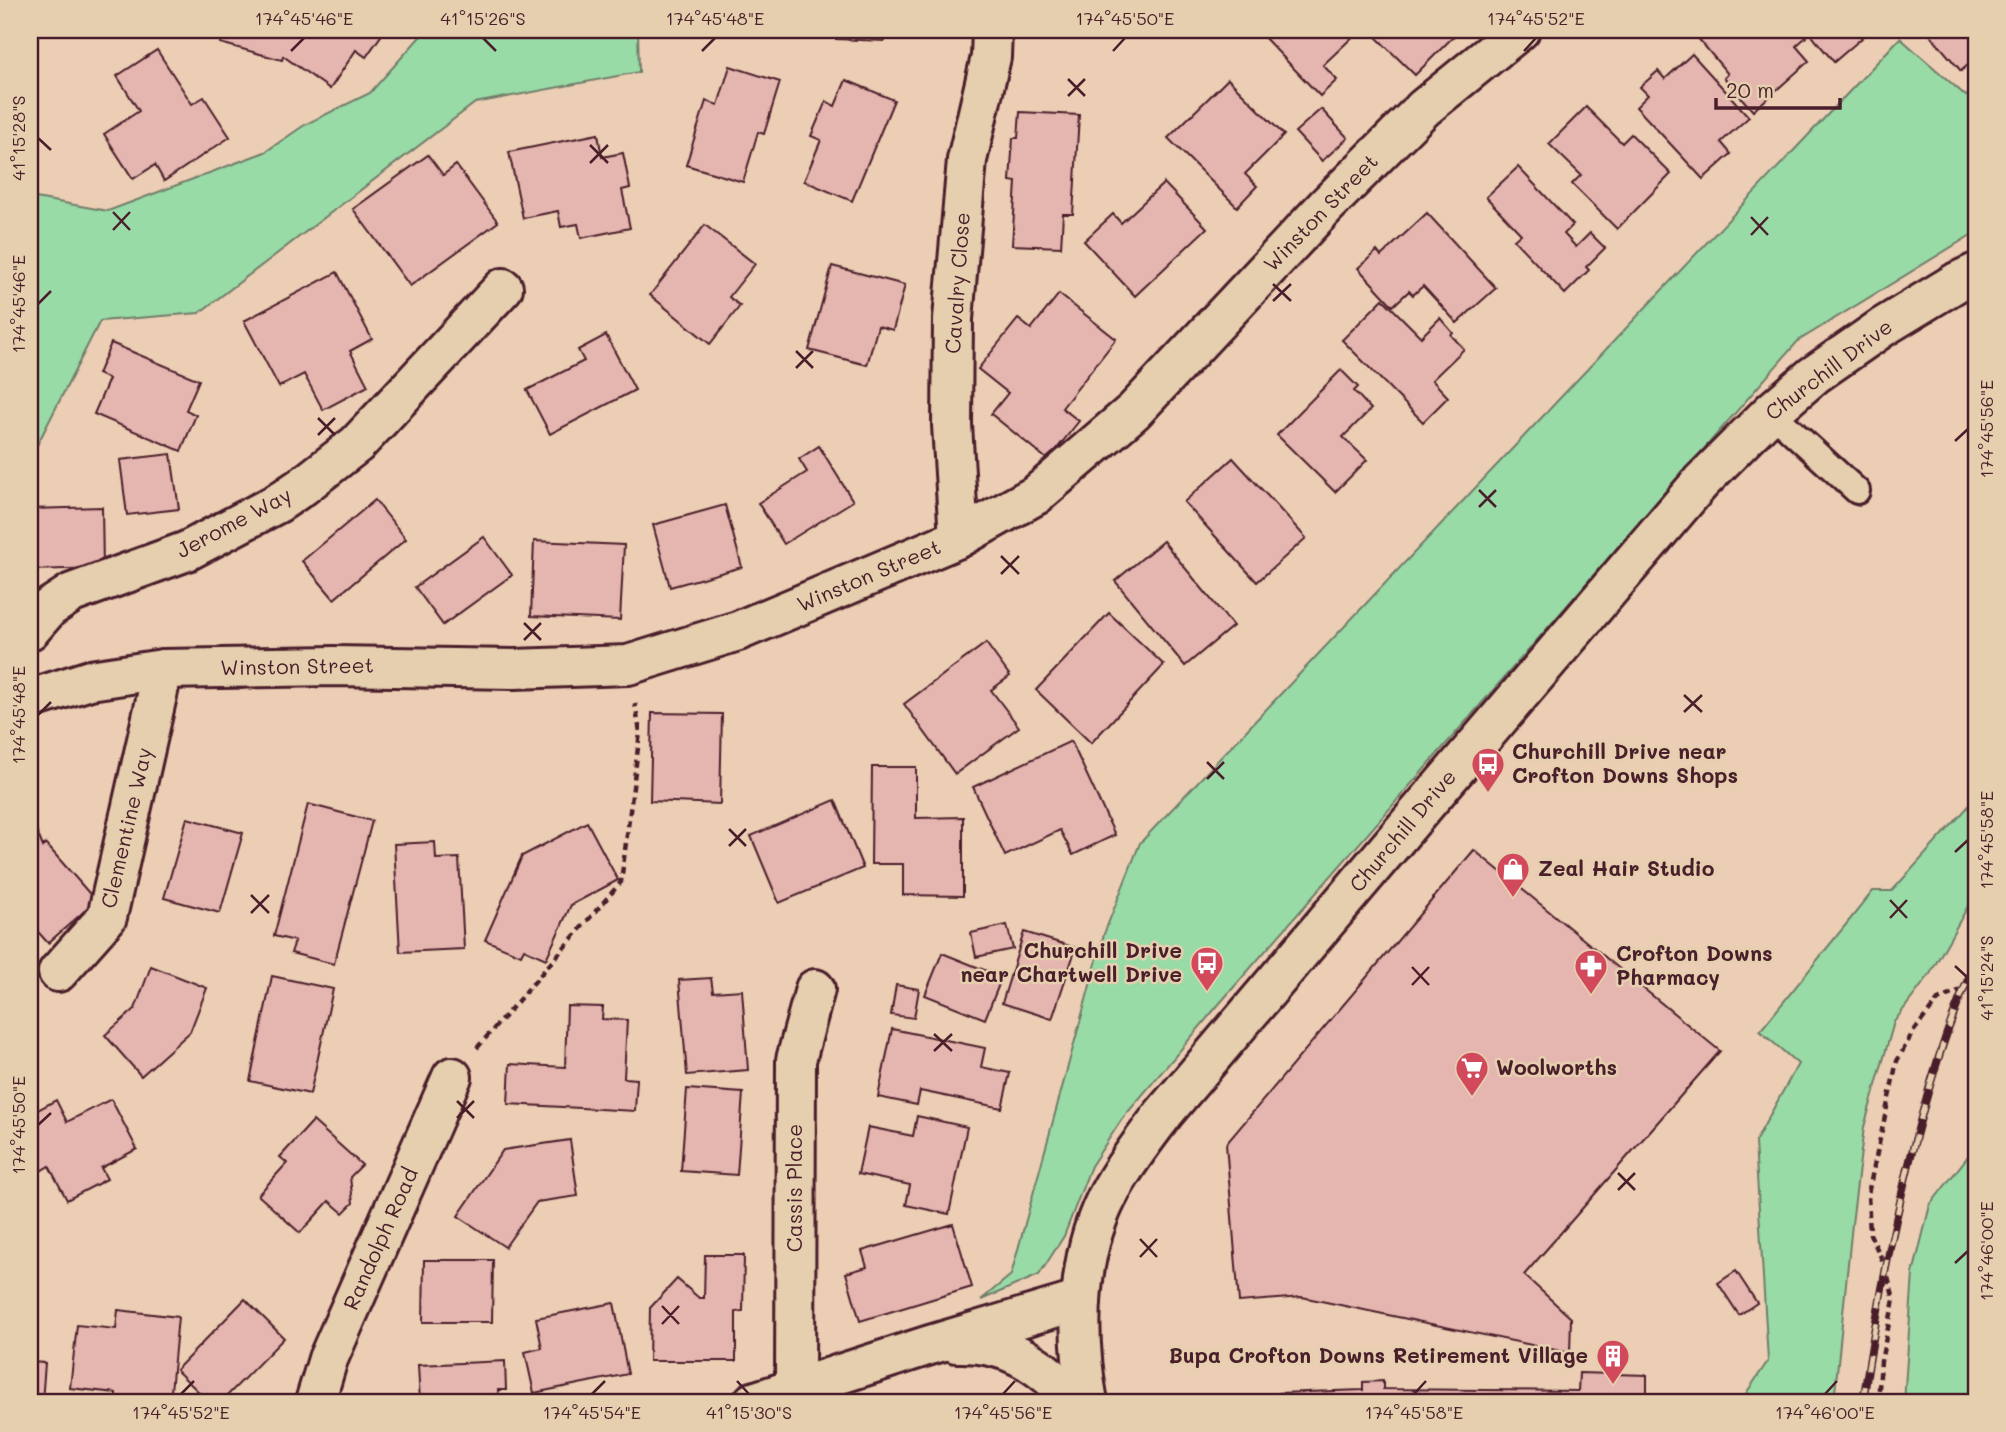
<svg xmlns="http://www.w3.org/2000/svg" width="2006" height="1432" font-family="Mali,sans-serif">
  <rect width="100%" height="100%" fill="#ebceb4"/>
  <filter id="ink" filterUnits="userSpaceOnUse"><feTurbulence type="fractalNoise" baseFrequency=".0143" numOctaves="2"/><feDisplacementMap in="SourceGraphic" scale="14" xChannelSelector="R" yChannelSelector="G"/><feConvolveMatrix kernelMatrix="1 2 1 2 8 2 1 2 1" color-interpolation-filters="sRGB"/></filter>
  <g filter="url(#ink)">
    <g fill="#98dba7" stroke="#717d69" stroke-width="2">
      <polygon points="426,30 638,30 639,72 475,103 199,313 100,321 33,453 30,455 30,197 108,211 265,152 306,124 370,93"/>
      <polygon points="1900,38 1966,96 1976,92 1976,232 1798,341 1220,1003 1122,1119 1091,1166 1064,1236 1039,1275 981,1300 1011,1275 1104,934 1140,843"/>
      <polygon points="1976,798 1976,892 1930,974 1894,1022 1864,1127 1852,1224 1834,1402 1743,1402 1747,1392 1768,1361 1755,1142 1798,1064 1760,1031 1873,891 1892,891"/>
      <polygon points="1976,1146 1976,1402 1904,1402 1913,1274 1930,1205"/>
    </g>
    <g fill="#e5b5af" stroke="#4a1f2b" stroke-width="2">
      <polygon points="223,30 385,30 366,57 356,50 330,89 283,56 282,60 220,43"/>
      <polygon points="836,30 886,30 885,41 836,39"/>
      <polygon points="1055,30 1095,30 1092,39"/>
      <polygon points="1265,30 1360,30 1323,65 1337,80 1320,96 1261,34"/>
      <polygon points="1381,30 1460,30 1415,75 1375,36"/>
      <polygon points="1694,30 1799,30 1806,37 1796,46 1809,61 1753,111 1724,78 1728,74 1692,31"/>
      <polygon points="1807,30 1855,30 1862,38 1834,62"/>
      <polygon points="1967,30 1976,42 1976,58 1961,71 1927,31"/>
      <polygon points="157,50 192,104 204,97 230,137 164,181 155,165 133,179 104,134 139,111 117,76"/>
      <polygon points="1692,54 1749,117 1721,142 1731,154 1703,179 1636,107 1648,95 1640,87 1658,71 1665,79"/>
      <polygon points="730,66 780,82 764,134 758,132 743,182 686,165 706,101 718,105"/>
      <polygon points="1228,79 1284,135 1245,174 1257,186 1237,207 1168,138"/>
      <polygon points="846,80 894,100 852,201 804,181 821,140 811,136 826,101 835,106"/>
      <polygon points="1586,107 1622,143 1631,134 1671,174 1617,229 1572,184 1581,175 1549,144"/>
      <polygon points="1321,109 1348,138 1322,161 1295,132"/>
      <polygon points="1020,112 1079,115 1073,214 1063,214 1061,247 1012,245 1016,182 1010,181 1013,138 1018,138"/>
      <polygon points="598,134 602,157 623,153 630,188 622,190 630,228 581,238 578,224 561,227 558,211 523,218 509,152"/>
      <polygon points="428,155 443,175 456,165 498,222 410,286 353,209"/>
      <polygon points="1518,167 1573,225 1564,234 1576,247 1590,233 1605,248 1586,267 1589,270 1565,294 1514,240 1521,234 1486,197"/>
      <polygon points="1164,183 1207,228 1135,296 1084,241 1113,214 1121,223"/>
      <polygon points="1427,213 1496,288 1457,323 1423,286 1413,295 1409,291 1393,306 1358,268 1377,251 1381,256"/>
      <polygon points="705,225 755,264 729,297 740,306 710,344 650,295"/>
      <polygon points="832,266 905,285 893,330 878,326 867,365 809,350"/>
      <polygon points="337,272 372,339 350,351 368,386 323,410 304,374 279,387 244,321"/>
      <polygon points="1059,294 1116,339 1062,408 1079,421 1048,460 991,414 1008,393 978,369 1018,319 1031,329"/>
      <polygon points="1383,299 1421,337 1440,318 1453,333 1451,335 1464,349 1432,380 1448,397 1423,422 1342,340"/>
      <polygon points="606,335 635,390 550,434 527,390 584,361 578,350"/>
      <polygon points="111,343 199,380 186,410 196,415 181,451 94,414 109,379 98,374"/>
      <polygon points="1341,370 1358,387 1354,391 1371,409 1343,437 1367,460 1335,492 1277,435"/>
      <polygon points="819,446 853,501 784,544 758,503 807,472 799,459"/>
      <polygon points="171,454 179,509 127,515 120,460"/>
      <polygon points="1233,458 1306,538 1257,582 1184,502"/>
      <polygon points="375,500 406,539 334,599 302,561"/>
      <polygon points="725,505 742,567 670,587 653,525"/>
      <polygon points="102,507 103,568 30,570 30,509"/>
      <polygon points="484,537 512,575 443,625 415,587"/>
      <polygon points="534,541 624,545 620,620 531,616"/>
      <polygon points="1163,541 1233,626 1185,666 1115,581"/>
      <polygon points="1109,613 1164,665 1091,743 1036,690"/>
      <polygon points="986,643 1010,676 991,690 1019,727 955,774 904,704"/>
      <polygon points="652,713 722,714 720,804 650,801"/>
      <polygon points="1071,741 1115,835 1073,855 1060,830 1005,856 973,787"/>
      <polygon points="872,767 916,767 916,818 963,817 963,896 903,895 903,864 871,864"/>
      <polygon points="835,800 863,868 779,903 751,836"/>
      <polygon points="308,804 372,821 334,964 291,953 295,941 274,936"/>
      <polygon points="30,815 43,847 46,844 96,901 48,943 30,923"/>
      <polygon points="187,818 243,833 220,913 164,898"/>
      <polygon points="587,822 618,880 571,905 546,959 524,949 521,955 485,940 522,856"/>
      <polygon points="435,842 436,859 459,858 464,949 400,952 394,844"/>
      <polygon points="1474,850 1720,1051 1524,1275 1571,1318 1570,1353 1302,1297 1239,1302 1226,1144"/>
      <polygon points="1007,925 1013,949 976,957 971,933"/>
      <polygon points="1024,932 1076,948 1052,1019 1002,1003"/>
      <polygon points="942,953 1002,977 985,1019 925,995"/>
      <polygon points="151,966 207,988 190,1032 141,1076 105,1035 135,1009"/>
      <polygon points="272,976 333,989 310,1094 250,1081"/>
      <polygon points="711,978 713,992 742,990 748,1070 687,1075 679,980"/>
      <polygon points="896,985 919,989 914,1018 891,1015"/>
      <polygon points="567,1006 603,1007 602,1019 627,1020 624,1078 637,1079 635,1111 508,1104 510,1064 565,1067"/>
      <polygon points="892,1029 985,1048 981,1067 1010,1073 1002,1108 920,1091 917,1105 878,1097"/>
      <polygon points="687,1089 743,1093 737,1175 681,1171"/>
      <polygon points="111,1099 137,1149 101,1168 107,1179 67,1200 49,1166 37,1173 30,1160 30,1114 56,1100 67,1122"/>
      <polygon points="917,1116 967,1127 949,1214 906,1205 910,1185 858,1174 868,1127 913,1136"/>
      <polygon points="313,1121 362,1165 350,1177 353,1203 343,1213 329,1201 300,1233 258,1195 287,1163 280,1157"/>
      <polygon points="570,1140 578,1196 537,1202 505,1247 458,1216 503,1150"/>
      <polygon points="953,1224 972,1287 860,1321 846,1273 867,1267 862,1251"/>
      <polygon points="705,1255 744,1255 743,1311 736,1312 736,1361 649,1361 650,1308 677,1279 699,1298 704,1298"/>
      <polygon points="424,1260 493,1260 492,1322 423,1322"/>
      <polygon points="1736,1271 1757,1303 1739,1315 1718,1283"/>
      <polygon points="245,1299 284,1338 221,1402 209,1402 176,1370"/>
      <polygon points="614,1303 628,1374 534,1393 525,1352 542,1348 536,1318"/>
      <polygon points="118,1310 178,1317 170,1402 116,1402 116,1393 70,1388 77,1325 116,1329"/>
      <polygon points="505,1361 506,1390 498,1390 499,1402 420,1402 418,1365"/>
      <polygon points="30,1362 45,1363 42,1402 30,1402"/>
      <polygon points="1579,1373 1647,1375 1647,1402 1279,1402 1279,1393 1363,1390 1363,1382 1383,1381 1383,1389 1578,1391"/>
    </g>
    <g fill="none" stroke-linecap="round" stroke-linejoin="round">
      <defs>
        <polyline id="service" points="1771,412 1857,491"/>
        <g id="minor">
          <polyline points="959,538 952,425 953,319 967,160 991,57 992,30"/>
          <polyline points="30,630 49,608 72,593 187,551 278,503 303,486 357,444 503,288"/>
          <polyline points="30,699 90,680 163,669 334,666 514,669 628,665 738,631 959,538 1036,495 1134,411 1326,206 1424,108 1520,30"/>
          <polyline points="58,972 107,917 163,669"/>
          <path d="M956,1343C1011,1341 1041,1366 1078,1402"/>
          <polyline points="795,1390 796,1060 815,989"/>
          <polyline points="315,1402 328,1359 452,1077"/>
          <polyline points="753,1402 930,1345 1081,1300"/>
        </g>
        <path id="secondary" d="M1088,1402C1075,1333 1076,1251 1112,1188C1127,1161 1146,1137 1164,1113L1413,819L1701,482L1771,412L1814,375L1883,327L1957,282L1976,273"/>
      </defs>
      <use href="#service" stroke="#4a1f2b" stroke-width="30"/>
      <use href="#minor" stroke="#4a1f2b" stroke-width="44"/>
      <use href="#secondary" stroke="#4a1f2b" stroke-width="44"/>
      <g stroke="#4a1f2b" stroke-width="4.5" stroke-dasharray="7 5" stroke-linecap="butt">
        <polyline points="477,1048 621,882 640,732 635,704"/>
        <polyline points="1878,1402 1881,1361 1894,1300 1885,1266 1870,1234 1868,1194 1897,1061 1913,1032 1938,1000 1965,988 1976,986"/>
      </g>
      <use href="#service" stroke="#e5cfae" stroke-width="24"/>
      <use href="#minor" stroke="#e5cfae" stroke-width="38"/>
      <use href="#secondary" stroke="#e5cfae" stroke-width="38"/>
      <defs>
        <path id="rail" d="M1863,1402C1875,1320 1890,1240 1910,1160C1927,1092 1946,1025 1976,962"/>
      </defs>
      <use href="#rail" stroke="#4a1f2b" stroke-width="8"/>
      <use href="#rail" stroke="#e5cfae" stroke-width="5" stroke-dasharray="16" stroke-linecap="butt"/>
    </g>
  </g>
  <path fill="none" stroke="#4a1f2b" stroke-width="2.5" d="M483,38L496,51M291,51L304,38M702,51L715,38M1113,51L1125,38M1524,51L1536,38M1068,79L1085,96M1068,96L1085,79M38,138L51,150M590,145L608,163M590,163L608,145M113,212L130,230M1751,217L1768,235M113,230L130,212M1751,235L1768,217M1273,284L1291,301M1273,301L1291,284M38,304L51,291M796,351L813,368M796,368L813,351M318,418L335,435M318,435L335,418M1955,441L1968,429M1479,490L1496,507M1479,507L1496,490M1001,556L1019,574M1001,574L1019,556M524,623L541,640M524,640L541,623M1684,695L1702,712M1684,712L1702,695M38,715L51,702M1207,762L1224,779M1207,779L1224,762M729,829L746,846M729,846L746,829M1955,852L1968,840M251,895L269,913M1890,900L1907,918M251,913L269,895M1890,918L1907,900M1955,966L1968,978M1412,967L1429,985M1412,985L1429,967M934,1034L952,1051M934,1051L952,1034M457,1101L474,1118M457,1118L474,1101M38,1125L51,1113M1618,1173L1635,1190M1618,1190L1635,1173M1140,1239L1157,1257M1140,1257L1157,1239M1955,1263L1968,1251M662,1306L679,1324M662,1324L679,1306M737,1381L749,1394M181,1394L194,1381M592,1394L605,1381M1003,1394L1015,1381M1414,1394L1426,1381M1825,1394L1837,1381"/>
  <defs>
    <symbol id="bus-pin" viewBox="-11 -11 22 30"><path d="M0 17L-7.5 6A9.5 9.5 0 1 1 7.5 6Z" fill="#d1495b" stroke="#e5cfae"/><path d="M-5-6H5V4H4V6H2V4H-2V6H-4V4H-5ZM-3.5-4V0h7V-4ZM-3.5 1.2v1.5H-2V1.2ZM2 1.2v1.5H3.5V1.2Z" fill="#fff"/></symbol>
    <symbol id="shop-pin" viewBox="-11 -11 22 30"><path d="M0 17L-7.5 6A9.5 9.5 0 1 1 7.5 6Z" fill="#d1495b" stroke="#e5cfae"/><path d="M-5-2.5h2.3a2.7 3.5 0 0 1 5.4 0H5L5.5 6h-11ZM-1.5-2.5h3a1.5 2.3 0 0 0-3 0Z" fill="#fff"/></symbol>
    <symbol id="pharmacy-pin" viewBox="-11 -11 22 30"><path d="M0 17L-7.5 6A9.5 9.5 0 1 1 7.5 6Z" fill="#d1495b" stroke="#e5cfae"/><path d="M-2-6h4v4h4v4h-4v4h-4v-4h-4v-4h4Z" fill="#fff"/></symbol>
    <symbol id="supermarket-pin" viewBox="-11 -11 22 30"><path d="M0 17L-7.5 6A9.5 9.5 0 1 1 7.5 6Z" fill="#d1495b" stroke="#e5cfae"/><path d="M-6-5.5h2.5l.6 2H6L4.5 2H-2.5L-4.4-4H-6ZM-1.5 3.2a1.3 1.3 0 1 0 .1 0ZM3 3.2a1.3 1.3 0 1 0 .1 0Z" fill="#fff"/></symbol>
    <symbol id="building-pin" viewBox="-11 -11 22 30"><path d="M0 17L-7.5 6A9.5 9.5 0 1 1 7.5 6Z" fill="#d1495b" stroke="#e5cfae"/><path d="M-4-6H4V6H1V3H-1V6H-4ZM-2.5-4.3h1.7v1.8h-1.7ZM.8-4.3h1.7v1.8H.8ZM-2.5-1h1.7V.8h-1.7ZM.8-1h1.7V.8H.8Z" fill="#fff"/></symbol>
  </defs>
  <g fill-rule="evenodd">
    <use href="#bus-pin" x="1469" y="745" width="38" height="52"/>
    <use href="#shop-pin" x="1494" y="850" width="38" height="52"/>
    <use href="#bus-pin" x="1188" y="944" width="38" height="52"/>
    <use href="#pharmacy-pin" x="1572" y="947" width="38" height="52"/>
    <use href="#supermarket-pin" x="1453" y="1049" width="38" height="52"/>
    <use href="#building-pin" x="1594" y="1337" width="38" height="52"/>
  </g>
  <g text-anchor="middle" stroke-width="5" stroke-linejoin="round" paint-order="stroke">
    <g font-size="21" fill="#4a1f2b" stroke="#e5cfae">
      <text transform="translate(1321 213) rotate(-46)" y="7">Winston Street</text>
      <text transform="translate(958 283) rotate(-86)" y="7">Cavalry Close</text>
      <text transform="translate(1829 370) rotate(-37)" y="7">Churchill Drive</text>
      <text transform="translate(234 523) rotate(-28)" y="7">Jerome Way</text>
      <text transform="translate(869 576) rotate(-23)" y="7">Winston Street</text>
      <text transform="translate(297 667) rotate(-1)" y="7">Winston Street</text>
      <text transform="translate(127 828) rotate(-77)" y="7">Clementine Way</text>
      <text transform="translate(1403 831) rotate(-50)" y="7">Churchill Drive</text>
      <text transform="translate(795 1188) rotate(-90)" y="7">Cassis Place</text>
      <text transform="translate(381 1239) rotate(-66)" y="7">Randolph Road</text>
    </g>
    <g font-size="21" font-weight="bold" fill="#4a1f2b" stroke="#e5cfae" text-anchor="start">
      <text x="1512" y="759">Churchill Drive near<tspan x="1512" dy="24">Crofton Downs Shops</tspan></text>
      <text x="1538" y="876">Zeal Hair Studio</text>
      <text x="1182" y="958" text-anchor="end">Churchill Drive<tspan x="1182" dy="24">near Chartwell Drive</tspan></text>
      <text x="1616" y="961">Crofton Downs<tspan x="1616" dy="24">Pharmacy</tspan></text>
      <text x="1496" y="1075">Woolworths</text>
      <text x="1588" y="1363" text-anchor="end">Bupa Crofton Downs Retirement Village</text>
    </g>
  </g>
  <rect width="2006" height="1432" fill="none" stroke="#e5cfae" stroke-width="77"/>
  <path d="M1716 98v10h124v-10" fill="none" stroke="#4a1f2b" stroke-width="3.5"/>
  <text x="1726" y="98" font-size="21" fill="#4a1f2b" stroke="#e5cfae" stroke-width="5" paint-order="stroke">20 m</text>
  <rect x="38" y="38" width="1930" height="1356" fill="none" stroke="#4a1f2b" stroke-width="2.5"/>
  <g font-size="18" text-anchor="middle" fill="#4a1f2b">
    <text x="304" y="25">174°45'46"E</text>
    <text x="483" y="25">41°15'26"S</text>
    <text x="715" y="25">174°45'48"E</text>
    <text x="1125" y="25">174°45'50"E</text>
    <text x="1536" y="25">174°45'52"E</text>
    <text transform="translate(19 138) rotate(-90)" y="6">41°15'28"S</text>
    <text transform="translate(19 304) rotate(-90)" y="6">174°45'46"E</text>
    <text transform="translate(1987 429) rotate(-90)" y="6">174°45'56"E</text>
    <text transform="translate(19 715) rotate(-90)" y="6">174°45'48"E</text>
    <text transform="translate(1987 840) rotate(-90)" y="6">174°45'58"E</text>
    <text transform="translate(1987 978) rotate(-90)" y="6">41°15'24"S</text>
    <text transform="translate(19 1125) rotate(-90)" y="6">174°45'50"E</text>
    <text transform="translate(1987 1251) rotate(-90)" y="6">174°46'00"E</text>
    <text x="181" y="1419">174°45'52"E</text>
    <text x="592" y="1419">174°45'54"E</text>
    <text x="749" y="1419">41°15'30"S</text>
    <text x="1003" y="1419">174°45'56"E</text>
    <text x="1414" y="1419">174°45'58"E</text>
    <text x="1825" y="1419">174°46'00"E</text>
  </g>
</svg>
